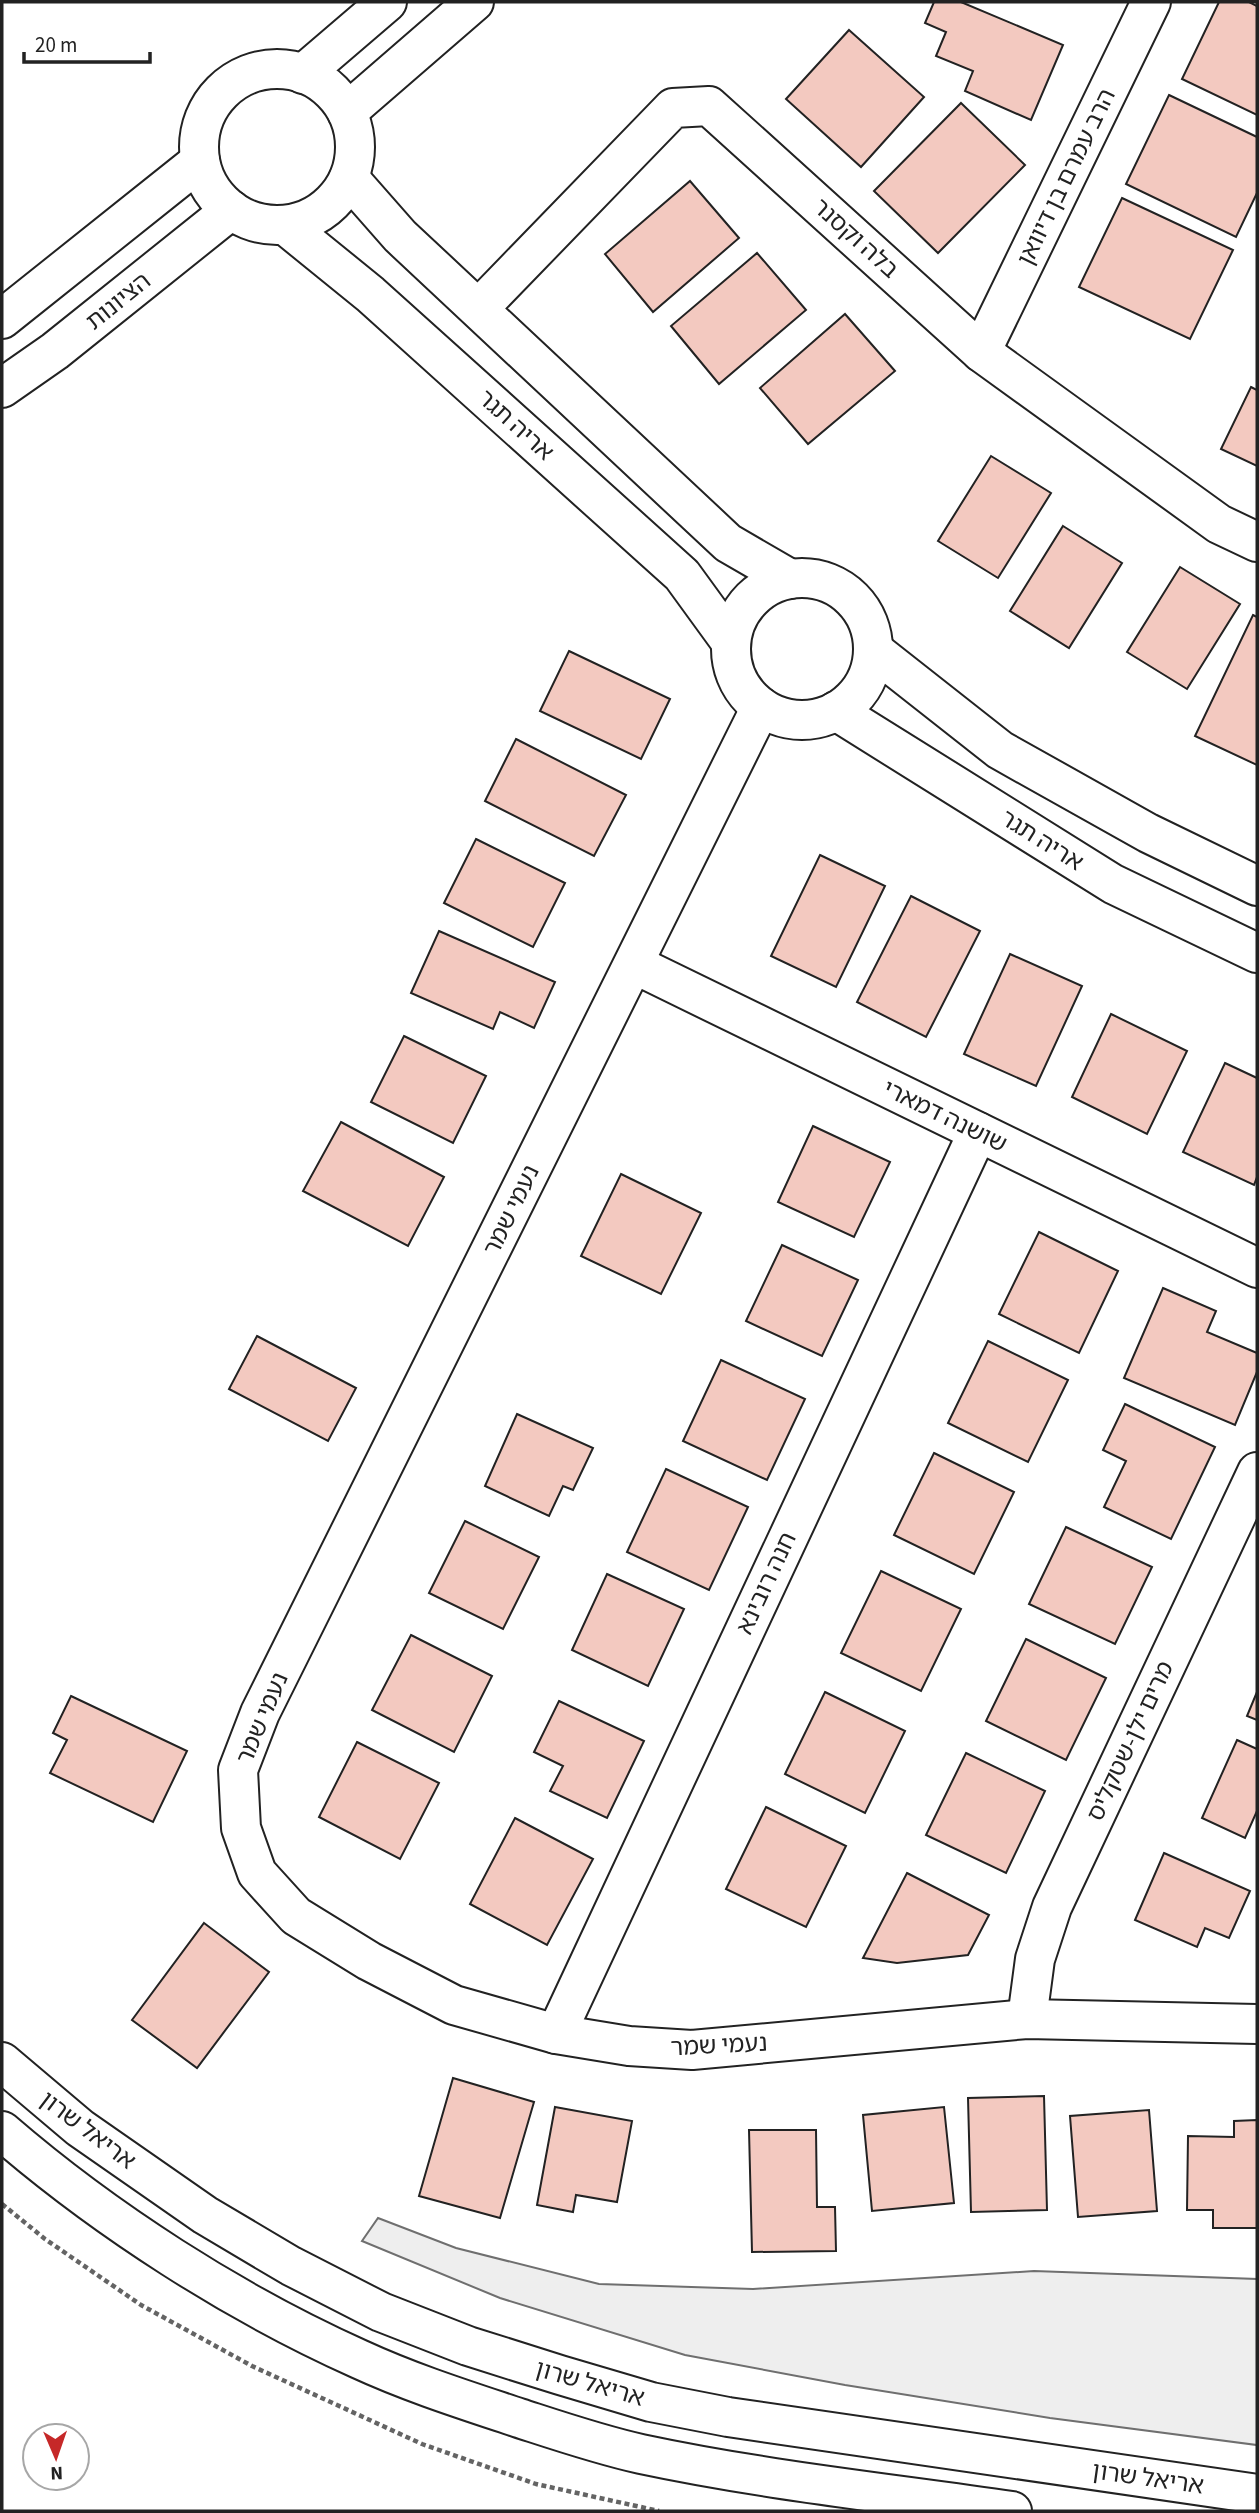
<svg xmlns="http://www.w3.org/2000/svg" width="1259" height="2513" font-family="'Source Sans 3','Noto Sans Hebrew',sans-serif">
  <rect width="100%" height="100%" fill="#fff"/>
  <polygon fill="#eee" stroke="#6f6f6f" stroke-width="2" points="378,2218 456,2248 599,2284 753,2289 1034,2271 1257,2279 1257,2445 1050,2418 845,2385 685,2355 500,2298 362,2241"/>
  <g fill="#f3c9c0" stroke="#222" stroke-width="2">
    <polygon points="934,2 961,2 1063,45 1031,120 965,91 973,71 936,56 946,32 925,23"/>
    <polygon points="1219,2 1249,2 1257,6 1257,115 1182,79"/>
    <polygon points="849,30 924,97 861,167 786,99"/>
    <polygon points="1169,95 1257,137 1257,193 1236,237 1126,184"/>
    <polygon points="961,103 1025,165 938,253 874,191"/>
    <polygon points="690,181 739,238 653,312 605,254"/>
    <polygon points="1122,198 1233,250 1190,339 1079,287"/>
    <polygon points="757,253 806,310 719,384 671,326"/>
    <polygon points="845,314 895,371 808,444 760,388"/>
    <polygon points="1251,387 1257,390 1257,466 1221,449"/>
    <polygon points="991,456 1051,493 998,578 938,541"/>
    <polygon points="1063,526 1122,563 1069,648 1010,611"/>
    <polygon points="1180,567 1240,604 1187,689 1127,652"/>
    <polygon points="1253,615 1257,617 1257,765 1195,736"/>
    <polygon points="569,651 670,699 641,759 540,711"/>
    <polygon points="516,739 626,795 594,856 485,801"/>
    <polygon points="476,839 565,883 533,947 444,903"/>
    <polygon points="820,855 885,886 836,987 771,956"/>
    <polygon points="911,896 980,931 926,1037 857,1002"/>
    <polygon points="439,931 555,982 534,1028 500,1012 493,1029 411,993"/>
    <polygon points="1010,954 1082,986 1036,1086 964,1054"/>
    <polygon points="1111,1014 1187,1051 1147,1134 1072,1097"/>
    <polygon points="404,1036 486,1076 453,1143 371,1102"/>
    <polygon points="1225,1063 1257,1078 1257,1177 1254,1185 1183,1152"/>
    <polygon points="341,1122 444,1177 408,1246 303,1191"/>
    <polygon points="813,1126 890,1162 854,1237 778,1202"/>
    <polygon points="621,1174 701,1213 661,1294 581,1256"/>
    <polygon points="1039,1232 1118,1271 1079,1353 999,1314"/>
    <polygon points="782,1245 858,1280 822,1356 746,1321"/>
    <polygon points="1163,1288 1216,1311 1207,1332 1257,1353 1257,1372 1235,1425 1124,1378"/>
    <polygon points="257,1336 356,1388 328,1441 229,1389"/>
    <polygon points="988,1341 1068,1380 1028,1462 948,1423"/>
    <polygon points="721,1360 805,1399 767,1480 683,1441"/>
    <polygon points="1125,1404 1215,1447 1171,1539 1104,1507 1126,1461 1103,1450"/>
    <polygon points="517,1414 593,1448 573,1490 563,1486 549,1516 485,1486"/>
    <polygon points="934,1453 1014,1492 974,1574 894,1535"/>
    <polygon points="666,1469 748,1507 709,1590 627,1552"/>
    <polygon points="465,1521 539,1557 503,1629 429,1593"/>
    <polygon points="1066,1527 1152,1567 1115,1644 1029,1604"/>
    <polygon points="881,1571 961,1609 921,1691 841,1653"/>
    <polygon points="607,1574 684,1609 648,1686 572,1650"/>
    <polygon points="411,1635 492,1676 454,1752 372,1710"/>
    <polygon points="1026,1639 1106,1678 1066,1760 986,1721"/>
    <polygon points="825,1692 905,1731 865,1813 785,1774"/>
    <polygon points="1257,1692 1257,1720 1247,1716"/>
    <polygon points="71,1696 187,1751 153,1822 50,1773 67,1740 53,1733"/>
    <polygon points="559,1701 644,1741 607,1818 550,1791 563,1766 534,1752"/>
    <polygon points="1237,1740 1257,1749 1257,1811 1245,1838 1202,1818"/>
    <polygon points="357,1742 439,1783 400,1859 319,1817"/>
    <polygon points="966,1753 1045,1791 1006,1873 926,1835"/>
    <polygon points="766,1807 846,1846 806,1927 726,1889"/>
    <polygon points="515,1818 593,1859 547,1945 470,1904"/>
    <polygon points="1164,1853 1250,1891 1229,1938 1205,1928 1197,1947 1135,1920"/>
    <polygon points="907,1873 989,1915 968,1955 897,1963 863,1958"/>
    <polygon points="204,1923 269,1972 197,2068 132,2020"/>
    <polygon points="453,2078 534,2102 500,2218 419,2196"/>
    <polygon points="1044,2096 1047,2210 971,2212 968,2098"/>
    <polygon points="555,2107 632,2121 617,2202 576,2195 573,2212 537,2205"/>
    <polygon points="944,2107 954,2203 872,2211 863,2115"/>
    <polygon points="1149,2110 1157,2211 1078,2217 1070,2116"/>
    <polygon points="1257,2120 1257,2228 1213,2228 1213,2210 1187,2210 1188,2136 1234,2137 1234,2121"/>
    <polygon points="749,2130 816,2130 817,2207 835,2207 836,2251 752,2252"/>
  </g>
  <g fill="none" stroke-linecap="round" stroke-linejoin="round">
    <defs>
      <g id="street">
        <polyline points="484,303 673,108 709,106 981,352 1219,524 1257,542"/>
        <polyline points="981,352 1151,2"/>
        <polyline points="761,707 260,1713 238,1770 241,1828 257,1873 296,1916 369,1961 454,2005 556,2034 629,2046 692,2050 1027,2019 1257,2024"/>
        <polyline points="634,964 1257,1268"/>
        <polyline points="1027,2019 1035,1959 1052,1907 1257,1472"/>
        <polyline points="556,2034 978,1132"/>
      </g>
      <g id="secondary">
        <circle cx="277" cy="147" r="78"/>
        <polyline points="303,74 387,2"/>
        <polyline points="347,112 474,2"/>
        <polyline points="349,178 400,236 728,543 790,579"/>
        <polyline points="285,225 370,294 682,575 730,641"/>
        <polyline points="2,319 200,161"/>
        <polyline points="2,388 55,351 231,210"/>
        <circle cx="802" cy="649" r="71"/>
        <polyline points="873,650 1000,750 1148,833 1257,886"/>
        <polyline points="836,711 1113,884 1257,953"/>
        <polyline points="2,2062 80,2128 205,2215 291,2266 381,2312 468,2346 560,2375 651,2402 728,2417 1257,2494"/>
        <path d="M2,2131C105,2220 234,2303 359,2359C411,2383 465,2400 519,2418C559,2431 600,2445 641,2454C763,2480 888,2493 1012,2511"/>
      </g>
    </defs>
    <use href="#street" stroke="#222" stroke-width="42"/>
    <use href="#secondary" stroke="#222" stroke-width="42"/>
    <polyline stroke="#646464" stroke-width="4.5" stroke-dasharray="5 3.5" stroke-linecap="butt" points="2,2204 45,2239 141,2305 252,2366 422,2444 536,2484 659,2511"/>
    <use href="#street" stroke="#fff" stroke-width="38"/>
    <use href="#secondary" stroke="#fff" stroke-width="38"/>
  </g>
  <g text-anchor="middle" stroke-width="5" stroke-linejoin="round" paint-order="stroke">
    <g font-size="24" fill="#222" stroke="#fff">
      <text transform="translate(1066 177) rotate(-64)" y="8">הרב עמרם בן דיוואן</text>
      <text transform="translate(856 238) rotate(42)" y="8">בלה וקסנר</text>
      <text transform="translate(118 301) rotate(-39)" y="8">הציונות</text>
      <text transform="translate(516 425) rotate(42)" y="8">אריה תגר</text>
      <text transform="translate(1042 840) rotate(32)" y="8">אריה תגר</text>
      <text transform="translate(945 1116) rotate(26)" y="8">שושנה דמארי</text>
      <text transform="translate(511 1210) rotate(-64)" y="8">נעמי שמר</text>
      <text transform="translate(766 1583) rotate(-65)" y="8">חנה רובינא</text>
      <text transform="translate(262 1718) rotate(-67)" y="8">נעמי שמר</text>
      <text transform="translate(1130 1741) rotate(-65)" y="8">מרים ילן-שטקליס</text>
      <text transform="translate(719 2045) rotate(-3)" y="8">נעמי שמר</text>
      <text transform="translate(88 2130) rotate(37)" y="8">אריאל שרון</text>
      <text transform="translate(590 2383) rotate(16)" y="8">אריאל שרון</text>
      <text transform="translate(1148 2478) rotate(8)" y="8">אריאל שרון</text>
    </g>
  </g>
  <rect width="1259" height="2513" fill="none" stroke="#222222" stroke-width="7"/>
  <g transform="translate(56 2457) rotate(178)"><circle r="33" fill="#ffffff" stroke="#a7a7a7" stroke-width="2"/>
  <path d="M0-5L12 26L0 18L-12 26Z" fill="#c62828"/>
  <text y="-10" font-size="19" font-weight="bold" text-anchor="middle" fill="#222222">N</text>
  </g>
  <path d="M24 52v10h126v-10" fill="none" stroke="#222222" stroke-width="3.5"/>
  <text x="35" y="52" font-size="21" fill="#222222" stroke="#ffffff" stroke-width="5" paint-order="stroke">20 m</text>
</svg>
